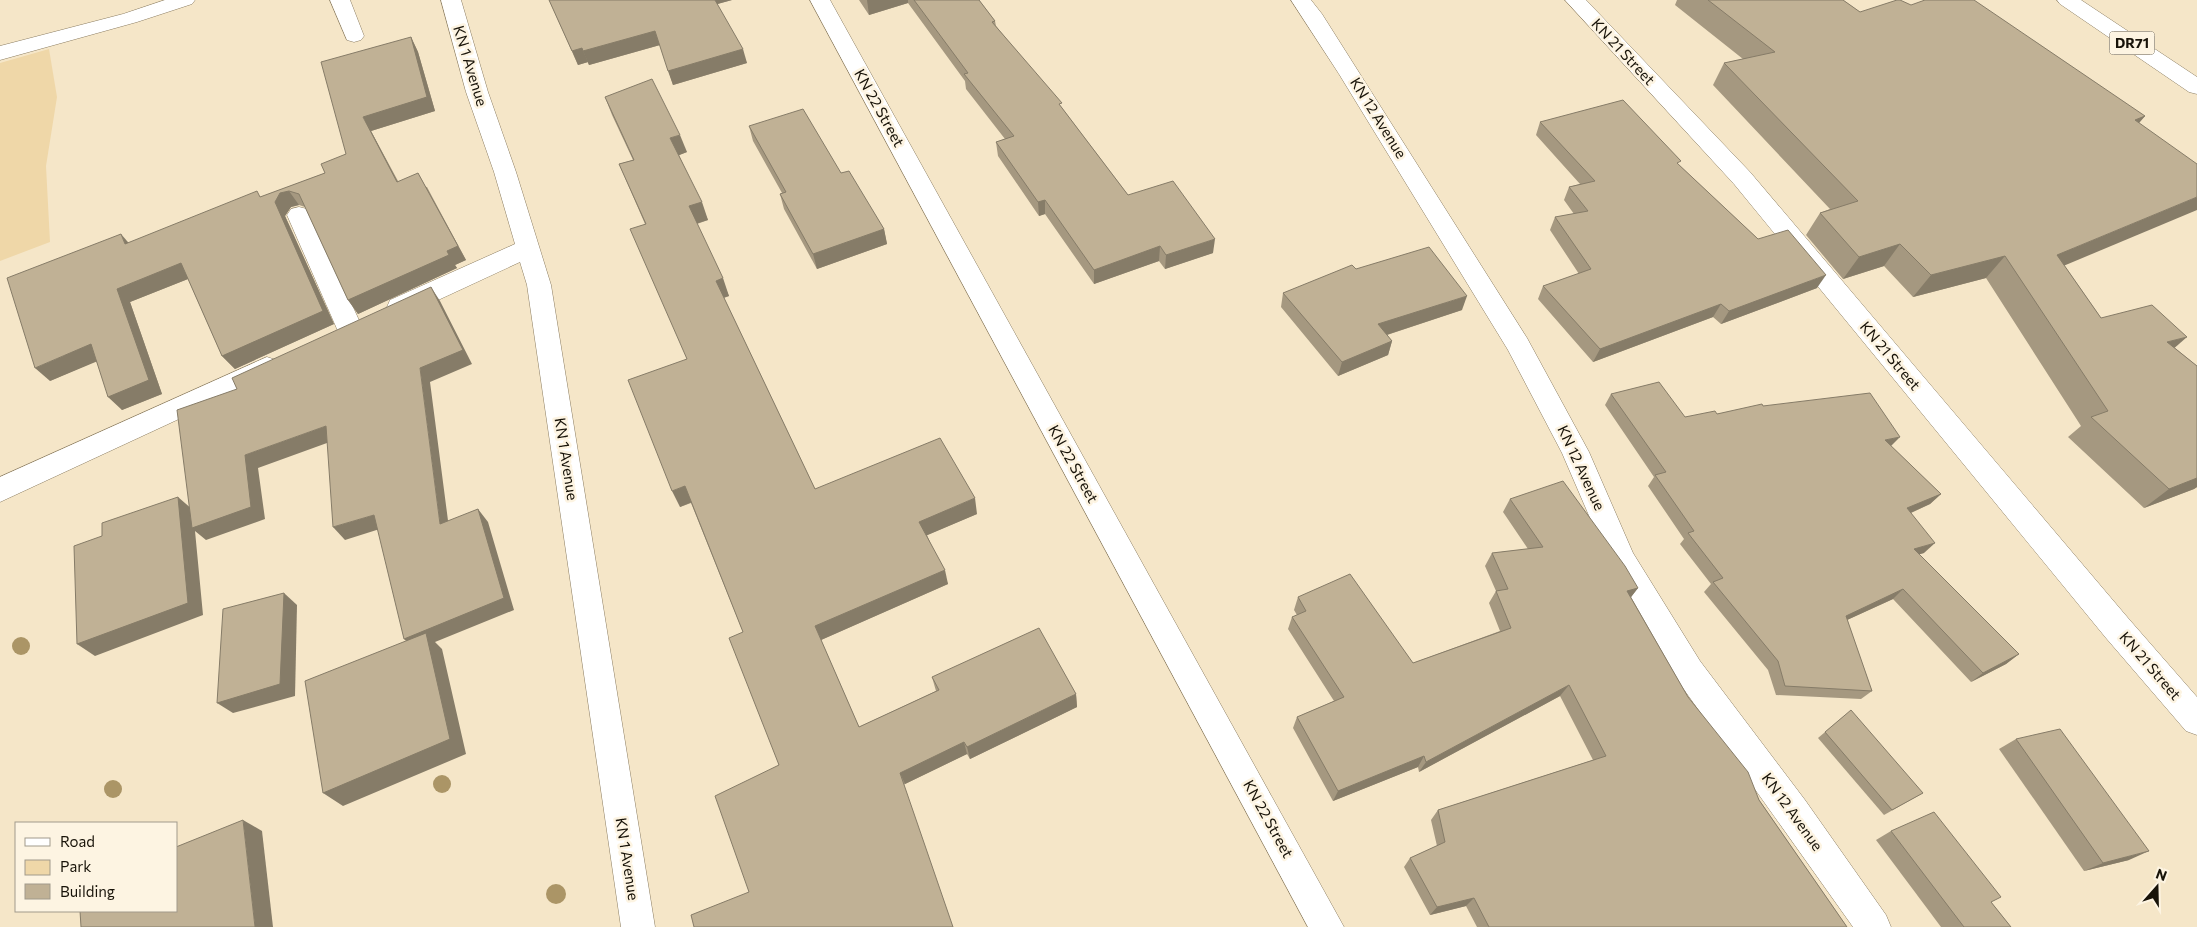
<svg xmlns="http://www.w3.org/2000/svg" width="2197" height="927" font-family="Commissioner,sans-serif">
  <rect width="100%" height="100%" fill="#f5e6c8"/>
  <polygon fill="#efd7a8" points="49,49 57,97 46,166 50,242 0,261 0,63"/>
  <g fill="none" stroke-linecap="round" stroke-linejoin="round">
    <defs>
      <g id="minor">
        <polygon points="165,0 195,0 192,4 137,22 0,60 0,46 123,14"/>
        <polygon points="330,0 350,0 364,36 361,40 354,42 347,40"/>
        <polygon points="441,0 461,0 488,92 516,172 551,285 655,927 621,927 527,285 520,262 408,314 399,316 390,314 387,307 390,300 515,244 494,172 466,92"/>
        <polygon points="810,0 830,0 1344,927 1308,927"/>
        <polygon points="1291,0 1311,0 1322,14 1527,338 1589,452 1633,553 1700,661 1805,800 1886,915 1891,927 1853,927 1678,681 1612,569 1562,453 1508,350 1339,74"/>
        <polygon points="1565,0 1586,0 1750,172 2128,618 2197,697 2197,735 2186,731 2106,638 1734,184"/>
        <polygon points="299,207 307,209 311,215 363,329 359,336 350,339 341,336 337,329 287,215 291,209"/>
        <polygon points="267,357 276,360 280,367 276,374 0,502 0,477"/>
      </g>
      <polygon id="major" points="2057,0 2081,0 2197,77 2197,94 2189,92 2060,4"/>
    </defs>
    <use href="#minor" stroke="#8b7d62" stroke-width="1"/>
    <use href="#major" stroke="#8b7d62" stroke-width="1"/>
    <use href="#minor" fill="#fff" fill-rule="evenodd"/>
    <use href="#major" fill="#fff" fill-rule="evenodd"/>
  </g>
  <g fill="#ab9566">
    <circle cx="21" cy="646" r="9"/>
    <circle cx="442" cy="784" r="9"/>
    <circle cx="113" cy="789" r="9"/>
    <circle cx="556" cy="894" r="10"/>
  </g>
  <g fill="#a59880">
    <polygon points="549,0 732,0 717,4 747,63 673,85 660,45 589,65 588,62 578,65"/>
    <polygon points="859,0 979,0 995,21 996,26 1062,108 1128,195 1213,253 1165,269 1159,261 1094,284 1045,214 1039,216 998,156 996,142 1005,139 966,89 965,81 908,3 869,15"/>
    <polygon points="1677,0 1843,0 1860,12 2145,116 2139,123 2064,265 2101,318 2175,348 2197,366 2197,487 2194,489 2144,508 2068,437 2081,426 1986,278 1913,297 1884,266 1843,279 1806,235 1820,213 1830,209 1713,85 1724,63 1743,59 1675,5"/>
    <polygon points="411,37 418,52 435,111 371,131 398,181 427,187 466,260 455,265 457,268 358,314 348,300 305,207 299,205 291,207 285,216 334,324 235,369 222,356 188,279 130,302 162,394 122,410 96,361 50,381 129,243 261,197 325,173 346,154"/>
    <polygon points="605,97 687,152 679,155 708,220 697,224 729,296 724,298 815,489 977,514 927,535 948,584 821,640 859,727 936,691 932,677 1076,694 1077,707 970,759 967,754 905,784 749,892 779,765 743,632 691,503 680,507 687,359 645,224 619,164 633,160 612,115"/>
    <polygon points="1540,122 1679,165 1758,239 1817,288 1721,324 1713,317 1593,362 1538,299 1543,286 1579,274 1550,230 1555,217 1574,214 1564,200 1569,187 1580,184 1536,135"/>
    <polygon points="749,126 841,173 884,229 887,244 817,269 784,209 780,194 782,193 753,141"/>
    <polygon points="1356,269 1462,310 1387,335 1392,341 1388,355 1338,376 1281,307 1283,293"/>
    <polygon points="1611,394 1685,417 1717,414 1763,406 1891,446 1941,494 1930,504 1911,513 1924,553 1919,554 2019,654 2006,664 1971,682 1893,599 1847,620 1872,691 1861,699 1776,695 1768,670 1704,592 1711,584 1680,544 1684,539 1648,486 1654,477 1605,405"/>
    <polygon points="1510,499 1638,588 1631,597 1688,697 1847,927 1477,927 1466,906 1430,915 1404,867 1410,858 1437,846 1431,820 1438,810 1593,760 1560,696 1419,772 1418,767 1333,801 1293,728 1297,717 1334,701 1288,629 1292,617 1297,615 1294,610 1298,597 1413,663 1500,631 1489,603 1496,591 1485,566 1492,553 1528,549 1503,512"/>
    <polygon points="1844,716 1923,793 1884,815 1818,738"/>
    <polygon points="2016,739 2129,860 2084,871 1999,749"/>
    <polygon points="1891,831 1991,902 2011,927 1941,927 1876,840"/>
  </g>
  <g fill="#867c68">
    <polygon points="712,0 732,0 714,5"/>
    <polygon points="867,0 908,0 908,3 869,15"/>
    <polygon points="655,31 660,45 589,65 583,51"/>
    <polygon points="411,37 418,52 435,111 371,131 405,196 397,182 363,117"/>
    <polygon points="582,48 588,62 578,65 572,51"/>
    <polygon points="743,49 747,63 673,85 668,71"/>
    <polygon points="2145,116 2125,139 2135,120"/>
    <polygon points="680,135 687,152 677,156 670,138"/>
    <polygon points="418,173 466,260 455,265 457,268 358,314 348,300"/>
    <polygon points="289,191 299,205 291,207 285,216 334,324 235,369 222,356 275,202 280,193"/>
    <polygon points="2197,197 2197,210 2037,277 2057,255"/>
    <polygon points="1045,200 1045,214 1039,216 1038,202"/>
    <polygon points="702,202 708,220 695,224 689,206"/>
    <polygon points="884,229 887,244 817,269 813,254"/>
    <polygon points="121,234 133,248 125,244"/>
    <polygon points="1215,239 1213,253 1165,269 1166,255"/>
    <polygon points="1900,244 1884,266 1843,279 1859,257"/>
    <polygon points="1160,246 1159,261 1094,284 1094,270"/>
    <polygon points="2005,256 1986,278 1913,297 1931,275"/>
    <polygon points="181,263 193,277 130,302 162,394 122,410 108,397 117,289"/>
    <polygon points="1826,275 1817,288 1721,324 1729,311"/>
    <polygon points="723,278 729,296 722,298 716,281"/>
    <polygon points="431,287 440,301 472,364 430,382 450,536 440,524 420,368"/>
    <polygon points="1467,296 1462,310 1374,339 1378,324"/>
    <polygon points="1721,304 1713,317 1593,362 1600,349"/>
    <polygon points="2187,337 2163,358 2167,342"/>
    <polygon points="1392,341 1388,355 1338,376 1342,362"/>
    <polygon points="91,344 105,358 50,381 35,368"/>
    <polygon points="326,426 338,439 258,468 265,519 206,540 195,531 203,615 95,656 77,644 178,497 193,510 245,455"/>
    <polygon points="1900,437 1890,447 1885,440"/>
    <polygon points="2197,478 2197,487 2194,489 2144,508 2169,489"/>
    <polygon points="685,486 692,502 680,507 672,491"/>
    <polygon points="1941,494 1930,504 1897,519 1907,508"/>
    <polygon points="975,498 977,514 923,537 919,522"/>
    <polygon points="478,509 488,522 514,610 435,642 442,649 466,754 343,806 323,793 416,650 404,639"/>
    <polygon points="374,515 386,527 345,540 333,527"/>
    <polygon points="1935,543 1924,553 1903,559 1914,549"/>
    <polygon points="945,570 948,584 821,640 815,626"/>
    <polygon points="1638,588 1628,601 1627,591"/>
    <polygon points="1903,589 1893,599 1836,625 1846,616"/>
    <polygon points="284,593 297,605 295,696 233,713 217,703"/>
    <polygon points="2019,654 2006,664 1971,682 1983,673"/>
    <polygon points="1569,685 1560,696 1419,772 1426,762"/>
    <polygon points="1076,694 1077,707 970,759 967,747"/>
    <polygon points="964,742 967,754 905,784 900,773"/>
    <polygon points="1424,756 1418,767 1333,801 1338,791"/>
    <polygon points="243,820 262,831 273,927 255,927"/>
    <polygon points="2149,851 2129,860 2084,871 2103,863"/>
    <polygon points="1474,898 1466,906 1430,915 1437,907"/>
  </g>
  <g fill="#c0b195" stroke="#867c68">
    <polygon points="549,0 715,0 743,49 668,71 655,31 583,51 582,48 572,51"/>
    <polygon points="914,0 979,0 995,21 992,22 1062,103 1059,104 1128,195 1173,181 1215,239 1166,255 1160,246 1094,270 1045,200 1038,202 996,142 1014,136 964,74 968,73"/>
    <polygon points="1708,0 1843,0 1860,12 1897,0 1900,0 1911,5 1925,0 1974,0 2145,116 2135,120 2197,164 2197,197 2057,255 2101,318 2152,305 2187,337 2167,342 2197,366 2197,478 2169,489 2091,417 2108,411 2005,256 1931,275 1900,244 1859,257 1820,213 1858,201 1724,63 1775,52"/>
    <polygon points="411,37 427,97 363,117 397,182 418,173 458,246 447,251 449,255 348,300 299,194 289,191 280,193 275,202 323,311 222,356 181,263 117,289 149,380 108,397 91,344 35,368 7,278 121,234 125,244 257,191 260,197 325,173 321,164 346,154 321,62"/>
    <polygon points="652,79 680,135 670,138 702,202 689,206 723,278 716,281 815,489 940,438 975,498 919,522 945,570 815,626 859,727 939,690 932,677 1039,628 1076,694 967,747 964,742 900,773 953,927 694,927 691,915 749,892 715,796 779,765 729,638 743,632 685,486 672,491 628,380 687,359 630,229 646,224 619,164 634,160 605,97"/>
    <polygon points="1623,100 1681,161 1677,163 1758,239 1788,230 1826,275 1729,311 1721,304 1600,349 1543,286 1591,269 1555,217 1588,211 1569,187 1595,181 1540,122"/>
    <polygon points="803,109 841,173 849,171 884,229 813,254 780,194 786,192 749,126"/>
    <polygon points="1429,247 1467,296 1378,324 1392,341 1342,362 1283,293 1352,265 1356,269"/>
    <polygon points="431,287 463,350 420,368 440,524 478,509 504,598 404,639 374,515 333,527 326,426 245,455 251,507 192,528 177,410 237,389 232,378"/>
    <polygon points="1659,382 1685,417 1715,411 1717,414 1762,404 1763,406 1870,393 1900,437 1885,440 1941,494 1907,508 1935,543 1914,549 2019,654 1983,673 1903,589 1846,616 1872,691 1785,686 1778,661 1713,582 1723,578 1688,533 1694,531 1655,475 1666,472 1611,394"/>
    <polygon points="1563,481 1625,566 1638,588 1627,591 1688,697 1748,772 1759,800 1847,927 1489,927 1474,898 1437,907 1410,858 1445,842 1438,810 1606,756 1569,685 1426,762 1424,756 1338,791 1297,717 1344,697 1292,617 1306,611 1298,597 1350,574 1413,663 1511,628 1496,591 1508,589 1492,553 1543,547 1510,499"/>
    <polygon points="178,497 188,603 77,644 74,546 102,536 102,523"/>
    <polygon points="284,593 280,684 217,703 223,609"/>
    <polygon points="426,633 450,739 323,793 305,681"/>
    <polygon points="1851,710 1923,793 1892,810 1825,732"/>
    <polygon points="2060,729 2149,851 2103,863 2016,739"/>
    <polygon points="1934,812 2001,897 1991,902 2011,927 1964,927 1891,831"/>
    <polygon points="243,820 255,927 81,927 80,911 176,911 176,847"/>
  </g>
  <g text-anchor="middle" stroke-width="5" stroke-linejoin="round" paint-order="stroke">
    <rect fill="#fdf4e2" stroke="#5d564a" stroke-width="1" x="2109.5" y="31.5" width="45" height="23" rx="4"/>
    <g font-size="14" font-weight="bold" fill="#181309">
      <text x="2132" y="48">DR71</text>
    </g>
    <g font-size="15" fill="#181309" stroke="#fdf4e2">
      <text transform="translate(1623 52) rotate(47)" y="5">KN 21 Street</text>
      <text transform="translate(470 66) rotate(73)" y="5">KN 1 Avenue</text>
      <text transform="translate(879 108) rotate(61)" y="5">KN 22 Street</text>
      <text transform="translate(1378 118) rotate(58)" y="5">KN 12 Avenue</text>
      <text transform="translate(1890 356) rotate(50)" y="5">KN 21 Street</text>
      <text transform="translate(566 459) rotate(81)" y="5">KN 1 Avenue</text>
      <text transform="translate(1073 464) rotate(61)" y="5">KN 22 Street</text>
      <text transform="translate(1581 468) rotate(65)" y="5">KN 12 Avenue</text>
      <text transform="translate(2150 666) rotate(49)" y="5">KN 21 Street</text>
      <text transform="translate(1792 812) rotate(54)" y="5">KN 12 Avenue</text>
      <text transform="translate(1268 819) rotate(61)" y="5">KN 22 Street</text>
      <text transform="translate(627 859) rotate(81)" y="5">KN 1 Avenue</text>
    </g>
  </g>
  <rect x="15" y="822" width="162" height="90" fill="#fdf4e2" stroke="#a19a8b"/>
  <rect x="25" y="838" width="25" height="8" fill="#ffffff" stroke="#a19a8b"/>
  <text x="60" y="847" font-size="15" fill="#181309">Road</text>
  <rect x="25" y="860" width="25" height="15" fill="#efd7a8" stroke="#a19a8b"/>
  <text x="60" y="872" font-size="15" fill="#181309">Park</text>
  <rect x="25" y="884" width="25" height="15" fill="#c0b195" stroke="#a19a8b"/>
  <text x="60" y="897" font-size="15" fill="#181309">Building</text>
  <g transform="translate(2157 887) rotate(20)" stroke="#fdf4e2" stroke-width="4" paint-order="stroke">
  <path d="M0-4L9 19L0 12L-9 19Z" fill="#181309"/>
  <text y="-8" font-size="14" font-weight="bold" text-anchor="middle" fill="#181309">N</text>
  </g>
</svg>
